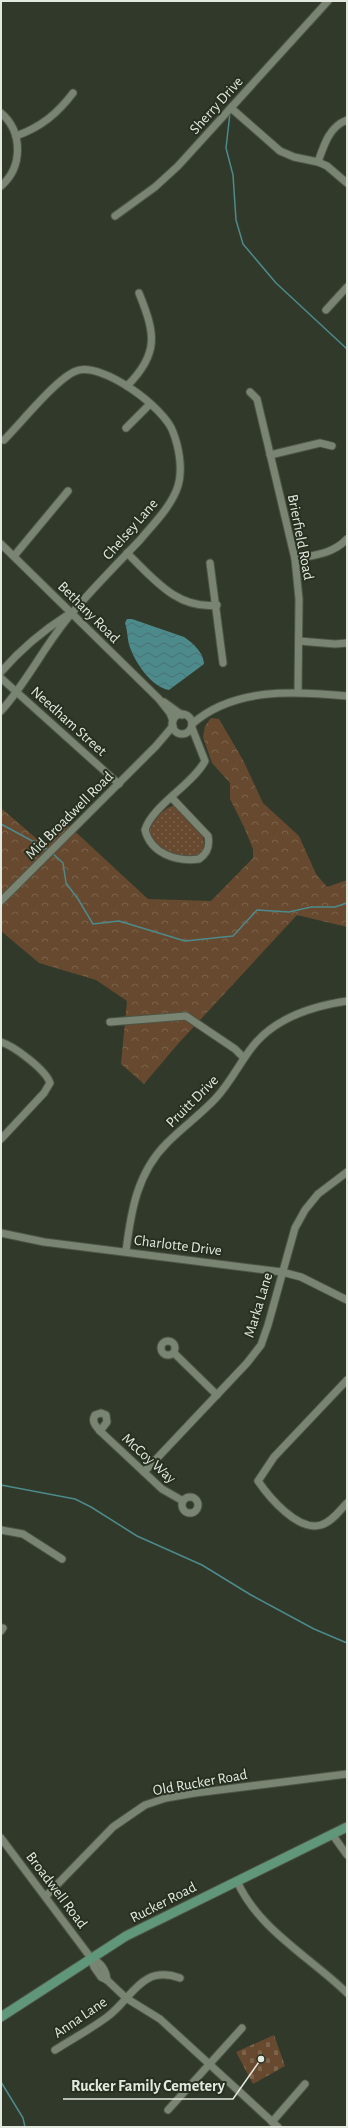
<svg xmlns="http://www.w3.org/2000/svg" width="348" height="2128" font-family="'Alegreya Sans',sans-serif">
  <defs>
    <pattern id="green-dots" width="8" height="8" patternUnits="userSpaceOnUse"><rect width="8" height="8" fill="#66492e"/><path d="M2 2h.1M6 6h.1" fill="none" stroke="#7c634c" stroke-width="1.8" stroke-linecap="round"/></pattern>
    <pattern id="forest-crowns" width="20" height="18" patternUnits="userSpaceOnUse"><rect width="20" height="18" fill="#66492e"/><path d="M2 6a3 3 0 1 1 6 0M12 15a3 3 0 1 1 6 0" fill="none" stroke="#7c634c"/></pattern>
    <pattern id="cemetery-stones" width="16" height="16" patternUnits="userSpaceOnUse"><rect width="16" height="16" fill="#66492e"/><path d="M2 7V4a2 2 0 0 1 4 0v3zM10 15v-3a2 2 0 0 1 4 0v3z" fill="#7c634c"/></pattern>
    <pattern id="water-waves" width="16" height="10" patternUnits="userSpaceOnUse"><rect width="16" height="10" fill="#4d8a8c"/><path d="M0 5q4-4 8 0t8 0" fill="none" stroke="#4a7272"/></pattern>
  </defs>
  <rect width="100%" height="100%" fill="#313a2a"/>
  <path fill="url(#green-dots)" d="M172,806H175C186,817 215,837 200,854C181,862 156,850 149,832C153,821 161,810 172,806Z"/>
  <polygon fill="url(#forest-crowns)" points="211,718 219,719 243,760 263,803 299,836 316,874 327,887 347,880 347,927 297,915 177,1045 144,1084 121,1064 127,1001 96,980 39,963 1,931 1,808 45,846 67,824 148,899 211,901 253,858 253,849 244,827 230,799 230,783 212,763 203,737 205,726"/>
  <polygon fill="url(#cemetery-stones)" points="274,2035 285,2066 253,2084 236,2052"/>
  <path fill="url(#water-waves)" d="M127,619H132L184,637C192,642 204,653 204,664L169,690C152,687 137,665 131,650C127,642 128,631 125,623Z"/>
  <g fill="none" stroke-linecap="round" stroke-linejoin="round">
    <g stroke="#4d8a8c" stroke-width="1.5">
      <polyline points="312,24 327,7"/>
      <polyline points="230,113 226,148 233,175 236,220 243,244 276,283 347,349"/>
      <polyline points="1,824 47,849"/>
      <polyline points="52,853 63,863 66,883 78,899 93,924 119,921 185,941 233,936 257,910 289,912 311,907 335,907 347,903"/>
      <polyline points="1,1485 75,1499 91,1507 137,1536 202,1565 251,1595 314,1629 347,1643"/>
      <polyline points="1,2082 23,2118 25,2127"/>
    </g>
    <defs>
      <g id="minor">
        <polyline points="231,108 280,151 294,157 318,162 327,166 347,183"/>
        <path d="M1,113C23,132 23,167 1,186"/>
        <path d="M16,136C41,127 57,114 73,93"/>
        <path d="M318,162C324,145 329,127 347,120"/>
        <polyline points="115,216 155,187 178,166 328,1"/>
        <polyline points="326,310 347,287"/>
        <path d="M127,386C160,353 155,333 139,293"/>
        <polyline points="250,392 257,399 295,559 299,599 298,692"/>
        <polyline points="126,428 150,404"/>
        <polyline points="270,455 320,443 332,446"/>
        <polyline points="1,544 159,699 170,713 173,721"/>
        <path d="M127,553C153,578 177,610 217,605"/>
        <polyline points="14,556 68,491"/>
        <path d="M295,559C314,555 333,554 347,539"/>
        <polyline points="210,563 223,663"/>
        <polyline points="299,641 335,644 347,643"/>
        <path d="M1,672C20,650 41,632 66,616"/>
        <polyline points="1,678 119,784"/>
        <polyline points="164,702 182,715"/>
        <path d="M1,711C28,681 45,644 72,613C93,588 117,564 140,540C154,523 171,507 178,486C183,470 179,447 173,432C165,408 102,361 76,371C57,378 21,423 4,440"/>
        <circle cx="182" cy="724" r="10"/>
        <path d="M192,724C234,687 295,691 347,696"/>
        <path d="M172,798L208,836C210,846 208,853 199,859C177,862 151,854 145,830C152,806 192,785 205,761L192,728"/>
        <polyline points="1,901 156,746 173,726"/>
        <polyline points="110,1022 186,1016 235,1049 244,1058"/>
        <path d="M1,1042C14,1046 46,1070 50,1083L44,1093L1,1139"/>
        <polyline points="1,1233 44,1242 282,1272 301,1277 347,1300"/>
        <path d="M126,1251C131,1211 137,1173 167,1143C183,1127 201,1114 216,1098C231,1082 240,1062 253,1046C276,1017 313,1006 347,1001"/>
        <circle cx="168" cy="1348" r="7"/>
        <polyline points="174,1353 217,1395"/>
        <path d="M347,1380L274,1457L258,1481C269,1497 298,1532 321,1525C332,1522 340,1510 347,1503"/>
        <path d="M101,1413L106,1415L107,1422L100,1431C96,1426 91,1422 95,1415Z"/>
        <polyline points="100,1431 162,1489 183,1501"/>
        <polyline points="144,1472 247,1363 261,1345 268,1325 295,1228 305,1210 318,1194 347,1172"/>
        <circle cx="190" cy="1505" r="8"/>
        <polyline points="1,1530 23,1534 62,1559"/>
        <polyline points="1,1631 3,1628"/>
        <polyline points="332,1834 347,1855"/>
        <polyline points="1,1838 91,1958 94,1967 101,1977 107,1980 126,1998 160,2019 278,2127"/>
        <path d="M237,1881C258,1929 310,1957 347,1993"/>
        <polyline points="46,1896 113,1827 145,1805 166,1798 195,1793 347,1774"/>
        <path d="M91,1958C101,1963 106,1969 107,1980"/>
        <path d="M55,2050C72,2039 91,2029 107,2017C132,1999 141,1964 180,1978"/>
        <polyline points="168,2110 242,2028"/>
        <polyline points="272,2122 305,2084"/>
      </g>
      <polyline id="major" points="1,2017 126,1936 347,1827"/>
    </defs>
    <use href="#minor" stroke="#4e5547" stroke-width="9"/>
    <use href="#major" stroke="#4e5547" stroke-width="11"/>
    <use href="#minor" stroke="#7a8472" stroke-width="7"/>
    <use href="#major" stroke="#60977b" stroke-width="9"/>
  </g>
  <g text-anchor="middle" stroke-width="4" stroke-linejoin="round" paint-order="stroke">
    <g font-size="15" fill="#e3e9df" stroke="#273020">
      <text transform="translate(216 105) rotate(-48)" y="5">Sherry Drive</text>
      <text transform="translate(130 529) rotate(-49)" y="5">Chelsey Lane</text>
      <text transform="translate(301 537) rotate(79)" y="5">Brierfield Road</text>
      <text transform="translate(89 612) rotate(45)" y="5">Bethany Road</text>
      <text transform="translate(69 721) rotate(42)" y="5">Needham Street</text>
      <text transform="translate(69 815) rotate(-45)" y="5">Mid Broadwell Road</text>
      <text transform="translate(192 1101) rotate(-45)" y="5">Pruitt Drive</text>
      <text transform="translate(178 1245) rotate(7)" y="5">Charlotte Drive</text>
      <text transform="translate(258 1305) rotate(-73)" y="5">Marka Lane</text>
      <text transform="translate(149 1458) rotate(42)" y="5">McCoy Way</text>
      <text transform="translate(200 1782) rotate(-10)" y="5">Old Rucker Road</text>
      <text transform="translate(57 1890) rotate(53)" y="5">Broadwell Road</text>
      <text transform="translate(163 1902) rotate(-27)" y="5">Rucker Road</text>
      <text transform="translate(80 2017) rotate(-34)" y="5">Anna Lane</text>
    </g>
  </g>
  <path fill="none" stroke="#e3e9df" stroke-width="1.5" d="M261 2059L233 2099H63"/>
  <circle fill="#e3e9df" stroke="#273020" stroke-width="1.5" cx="261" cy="2059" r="4"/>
  <g font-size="16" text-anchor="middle" font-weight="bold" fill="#e3e9df" stroke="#273020" stroke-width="4" stroke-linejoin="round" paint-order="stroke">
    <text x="148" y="2091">Rucker Family Cemetery</text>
  </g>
  <rect width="348" height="2128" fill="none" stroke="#e3e9df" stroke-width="4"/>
</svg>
